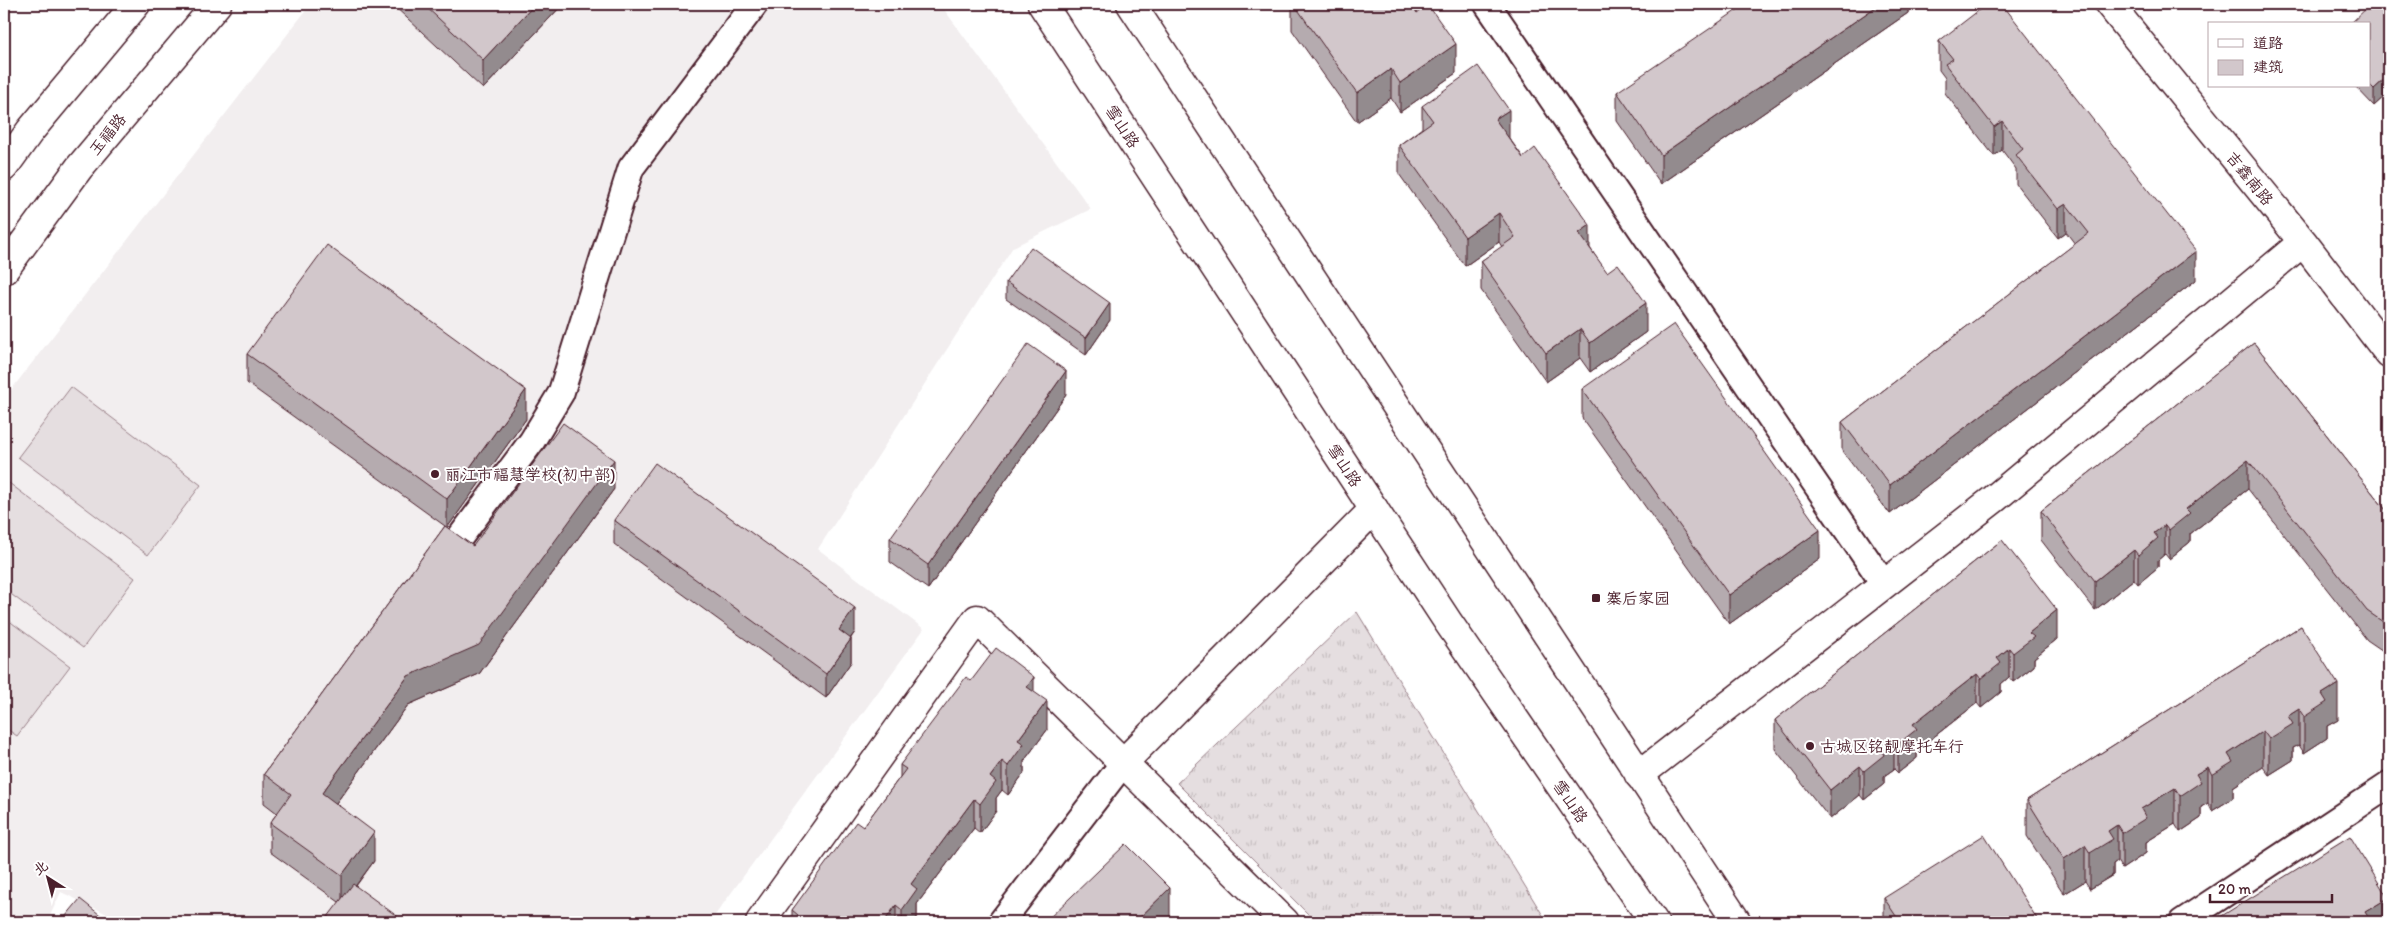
<svg xmlns="http://www.w3.org/2000/svg" width="2393" height="926" font-family="Itim,'LXGW WenKai TC',sans-serif">
<style>
.built{fill:#f2eeef}
.grass{fill:url(#grass-tufts);stroke:#987e86}
.pitch{fill:#e5dee0;stroke:#987e86}
.lines{fill:none;stroke-linecap:round;stroke-linejoin:round}
.service-casing{stroke:#4a1f2b;stroke-width:29}
.minor-casing{stroke:#4a1f2b;stroke-width:31}
.tertiary-casing{stroke:#4a1f2b;stroke-width:31}
.secondary-casing{stroke:#4a1f2b;stroke-width:31}
.service{stroke:#fff;stroke-width:25}
.minor{stroke:#fff;stroke-width:28}
.tertiary{stroke:#fff;stroke-width:28}
.secondary{stroke:#fff;stroke-width:28}
.wall{fill:#b5abaf;stroke:#4a1f2b}
.shaded-wall{fill:#938b8e;stroke:#4a1f2b}
.building{fill:#d2c7cb;stroke:#4a1f2b}
.poi-dot{fill:#4a1f2b;stroke:#fff;stroke-width:2}
.labels{text-anchor:middle;stroke-width:4;stroke-linejoin:round;paint-order:stroke}
.street-label{font-size:16px;fill:#4a1f2b;stroke:#fff}
.poi-label{font-size:16px;fill:#4a1f2b;stroke:#fff;text-anchor:start}
</style>
<defs>
<pattern id="grass-tufts" width="24" height="20" patternUnits="userSpaceOnUse" patternTransform="scale(1.25)"><rect width="24" height="20" fill="#e5dee0"/><path d="M3 7l-1-3M5 7V3M7 7l1-3M15 17l-1-3M17 17v-4M19 17l1-3" fill="none" stroke="#c6bec0"/></pattern>
</defs>
<rect width="100%" height="100%" fill="#fff"/>
<filter id="ink" filterUnits="userSpaceOnUse"><feTurbulence type="fractalNoise" baseFrequency=".02" numOctaves="2"/><feDisplacementMap in="SourceGraphic" scale="10" xChannelSelector="R" yChannelSelector="G"/><feConvolveMatrix kernelMatrix="1 2 1 2 8 2 1 2 1" color-interpolation-filters="sRGB"/></filter>
<g filter="url(#ink)">
<path class="built" d="M 311,4 L 940,4 L 1091,209 L 1013,247 L 818,549 L 924,629 L 710,922 L 124,922 L 61,892 L 47,922 L 4,922 L 4,399 Z"/>
<path class="grass" d="M 1357,612 L 1547,922 L 1316,922 L 1177,783 Z"/>
<path class="pitch" d="M 71,387 L 201,485 L 148,555 L 18,457 Z
M 5,480 L 135,578 L 83,648 L 4,589 L 4,482 Z
M 4,617 L 70,666 L 17,736 L 4,727 Z"/>
<g class="lines">
<defs>
<path id="service" d="M 1487,4 L 1884,584
M 455,544 L 532,441 L 561,393 L 631,168 L 755,4
M 1001,922 L 1124,762
M 2182,922 L 2389,785"/>
<path id="minor" d="M 2109,4 L 2303,242 L 2389,354
M 1124,762 L 1374,509
M 1639,775 L 1994,499 L 2303,242
M 760,922 L 977,619 L 1285,922"/>
<path id="tertiary" d="M 4,167 L 30,131 L 136,4
M 4,270 L 79,168 L 217,4"/>
<path id="secondary" d="M 1042,4 L 1448,622 L 1654,922
M 1131,4 L 1737,922"/>
</defs>
<use href="#service" class="service-casing"/>
<use href="#minor" class="minor-casing"/>
<use href="#tertiary" class="tertiary-casing"/>
<use href="#secondary" class="secondary-casing"/>
<use href="#service" class="service"/>
<use href="#minor" class="minor"/>
<use href="#tertiary" class="tertiary"/>
<use href="#secondary" class="secondary"/>
</g>
<path class="wall" d="M 392,4 L 563,4 L 483,89 Z
M 1292,4 L 1411,4 L 1456,73 L 1400,112 L 1391,98 L 1357,122 L 1292,30 Z
M 1908,4 L 1908,13 L 1661,184 L 1617,121 L 1617,92 Z
M 2266,4 L 2276,4 L 2271,9 Z
M 2389,7 L 2389,92 L 2374,106 L 2355,86 L 2369,86 L 2369,24 Z
M 1939,41 L 2196,280 L 1890,514 L 1842,451 L 1842,422 L 2075,244 L 2066,232 L 2058,238 L 2016,184 L 2016,169 L 2002,150 L 1994,156 L 1945,93 L 1945,78 L 1939,70 Z
M 1422,106 L 1509,138 L 1590,248 L 1646,332 L 1590,372 L 1580,358 L 1546,382 L 1481,290 L 1481,261 L 1502,247 L 1499,242 L 1465,266 L 1399,174 L 1399,145 L 1422,128 Z
M 1006,282 L 1110,320 L 1086,355 L 1006,299 Z
M 2254,343 L 2389,514 L 2389,655 L 2367,640 L 2248,489 L 2190,534 L 2190,542 L 2169,559 L 2165,554 L 2158,560 L 2158,567 L 2138,584 L 2134,579 L 2095,610 L 2041,540 L 2041,511 Z
M 247,354 L 526,419 L 447,528 L 473,546 L 614,489 L 479,674 L 408,705 L 336,803 L 374,861 L 356,886 L 339,902 L 270,852 L 270,823 L 277,813 L 264,803 L 264,774 L 445,526 L 247,383 Z
M 1582,389 L 1820,559 L 1729,624 L 1582,418 Z
M 1066,395 L 928,589 L 890,562 L 890,538 Z
M 614,520 L 855,632 L 851,638 L 851,662 L 826,698 L 614,544 Z
M 2002,540 L 2057,639 L 2034,658 L 2034,666 L 2013,682 L 2009,677 L 2001,684 L 2001,692 L 1981,708 L 1977,703 L 1917,750 L 1917,758 L 1898,773 L 1894,769 L 1884,776 L 1884,784 L 1864,800 L 1860,795 L 1830,819 L 1775,749 L 1775,720 Z
M 2301,626 L 2338,720 L 2327,726 L 2327,738 L 2304,753 L 2299,745 L 2293,748 L 2293,760 L 2269,775 L 2263,767 L 2233,787 L 2233,798 L 2212,811 L 2208,803 L 2201,807 L 2201,818 L 2180,832 L 2175,824 L 2146,842 L 2146,853 L 2122,869 L 2117,861 L 2113,864 L 2113,875 L 2090,889 L 2085,881 L 2064,894 L 2027,836 L 2027,800 Z
M 971,681 L 1034,692 L 1047,730 L 1024,761 L 1024,773 L 1008,795 L 1002,790 L 996,798 L 996,811 L 980,833 L 974,828 L 917,904 L 917,918 L 914,922 L 792,922 L 792,910 L 863,827 L 900,777 L 900,765 Z
M 1884,898 L 2039,922 L 1884,922 Z"/>
<path class="shaded-wall" d="M 535,4 L 563,4 L 483,89 L 483,60 Z
M 1880,4 L 1908,4 L 1908,13 L 1661,184 L 1661,155 Z
M 2271,4 L 2276,4 L 2271,9 Z
M 1456,44 L 1456,73 L 1400,112 L 1400,83 Z
M 1391,69 L 1391,98 L 1357,122 L 1357,93 Z
M 2389,75 L 2389,92 L 2374,106 L 2374,89 Z
M 1509,110 L 1509,139 L 1495,119 Z
M 2002,121 L 2002,150 L 1994,156 L 1994,127 Z
M 2066,204 L 2066,232 L 2058,238 L 2058,209 Z
M 1499,213 L 1499,242 L 1465,266 L 1465,237 Z
M 1590,225 L 1590,254 L 1579,233 Z
M 2196,251 L 2196,280 L 1890,514 L 1890,485 Z
M 1110,303 L 1110,320 L 1086,355 L 1086,338 Z
M 1646,303 L 1646,332 L 1590,372 L 1590,343 Z
M 1580,329 L 1580,358 L 1546,382 L 1546,353 Z
M 1066,371 L 1066,395 L 928,589 L 928,565 Z
M 526,390 L 526,419 L 447,528 L 447,499 Z
M 614,460 L 614,489 L 479,674 L 408,705 L 322,822 L 322,793 L 408,676 Z
M 2248,460 L 2248,489 L 2190,534 L 2190,542 L 2169,559 L 2169,530 L 2186,509 Z
M 2165,525 L 2165,554 L 2158,560 L 2158,567 L 2138,584 L 2138,555 L 2154,533 Z
M 1820,530 L 1820,559 L 1729,624 L 1729,595 Z
M 2134,550 L 2134,579 L 2095,610 L 2095,581 Z
M 855,608 L 855,632 L 839,653 L 839,630 Z
M 2057,610 L 2057,639 L 2034,658 L 2034,666 L 2013,682 L 2013,653 L 2029,633 Z
M 851,639 L 851,662 L 826,698 L 826,674 Z
M 2009,648 L 2009,677 L 2001,684 L 2001,692 L 1981,708 L 1981,679 L 1997,658 Z
M 1977,674 L 1977,703 L 1917,750 L 1917,758 L 1898,773 L 1898,744 L 1913,724 Z
M 1034,677 L 1034,705 L 1027,687 Z
M 2338,684 L 2338,720 L 2327,726 L 2327,738 L 2304,753 L 2304,717 L 2322,694 Z
M 1047,701 L 1047,730 L 1024,761 L 1024,773 L 1008,795 L 1008,766 L 1018,740 Z
M 2299,709 L 2299,745 L 2293,748 L 2293,760 L 2269,775 L 2269,739 L 2288,716 Z
M 2263,731 L 2263,767 L 2233,787 L 2233,798 L 2212,811 L 2212,775 L 2228,754 Z
M 1894,740 L 1894,769 L 1884,776 L 1884,784 L 1864,800 L 1864,771 L 1881,750 Z
M 1002,761 L 1002,790 L 996,798 L 996,811 L 980,833 L 980,804 L 990,777 Z
M 1860,766 L 1860,795 L 1830,819 L 1830,790 Z
M 2208,767 L 2208,803 L 2201,807 L 2201,818 L 2180,832 L 2180,796 L 2196,774 Z
M 2175,788 L 2175,824 L 2146,842 L 2146,853 L 2122,869 L 2122,833 L 2141,809 Z
M 974,799 L 974,828 L 917,904 L 917,918 L 914,922 L 902,922 L 902,910 L 911,884 Z
M 2117,825 L 2117,861 L 2113,864 L 2113,875 L 2090,889 L 2090,853 L 2108,831 Z
M 374,832 L 374,861 L 342,904 L 342,875 Z
M 2085,845 L 2085,881 L 2064,894 L 2064,859 Z
M 1170,888 L 1170,917 L 1165,922 L 1135,922 Z
M 2388,898 L 2388,921 L 2386,922 L 2365,922 L 2365,912 Z
M 896,905 L 896,922 L 883,922 Z"/>
<path class="building" d="M 423,4 L 535,4 L 483,60 Z
M 1294,4 L 1411,4 L 1417,13 L 1428,5 L 1456,44 L 1400,83 L 1391,69 L 1357,93 Z
M 1746,4 L 1880,4 L 1661,155 L 1617,92 Z
M 1987,4 L 2002,4 L 2196,251 L 1890,485 L 1842,422 L 2089,233 L 2066,204 L 2058,209 L 2016,155 L 2023,149 L 2002,121 L 1994,127 L 1945,64 L 1953,59 L 1939,41 Z
M 2371,4 L 2386,4 L 2389,7 L 2389,75 L 2374,89 L 2369,84 L 2369,24 L 2350,24 Z
M 1478,66 L 1509,110 L 1495,119 L 1523,158 L 1535,148 L 1590,225 L 1579,233 L 1607,272 L 1618,264 L 1646,303 L 1590,343 L 1580,329 L 1546,353 L 1481,261 L 1515,237 L 1499,213 L 1465,237 L 1399,145 L 1433,121 L 1422,106 Z
M 327,245 L 526,390 L 447,499 L 247,354 Z
M 1031,247 L 1110,303 L 1086,338 L 1006,282 Z
M 1674,324 L 1820,530 L 1729,595 L 1582,389 Z
M 2254,343 L 2389,514 L 2389,626 L 2367,611 L 2248,460 L 2186,509 L 2190,513 L 2169,530 L 2165,525 L 2154,533 L 2158,538 L 2138,555 L 2134,550 L 2095,581 L 2041,511 Z
M 1028,344 L 1066,371 L 928,565 L 890,538 Z
M 563,423 L 614,460 L 479,645 L 408,676 L 322,793 L 374,832 L 342,875 L 270,823 L 291,794 L 264,774 L 445,526 L 473,546 Z
M 655,463 L 855,608 L 839,630 L 851,639 L 826,674 L 614,520 Z
M 2002,540 L 2057,610 L 2029,633 L 2034,637 L 2013,653 L 2009,648 L 1997,658 L 2001,663 L 1981,679 L 1977,674 L 1913,724 L 1917,729 L 1898,744 L 1894,740 L 1881,750 L 1884,755 L 1864,771 L 1860,766 L 1830,790 L 1775,720 Z
M 2301,626 L 2338,684 L 2322,694 L 2327,702 L 2304,717 L 2299,709 L 2288,716 L 2293,724 L 2269,739 L 2263,731 L 2228,754 L 2233,762 L 2212,775 L 2208,767 L 2196,774 L 2201,782 L 2180,796 L 2175,788 L 2141,809 L 2146,818 L 2122,833 L 2117,825 L 2108,831 L 2113,839 L 2090,853 L 2085,845 L 2064,859 L 2027,800 Z
M 996,648 L 1034,677 L 1027,687 L 1047,701 L 1018,740 L 1024,744 L 1008,766 L 1002,761 L 990,777 L 996,782 L 980,804 L 974,799 L 911,884 L 917,889 L 902,910 L 896,905 L 884,922 L 793,922 L 798,915 L 792,910 L 856,822 L 863,827 L 906,769 L 900,765 L 966,677 L 971,681 Z
M 1984,835 L 2039,922 L 1900,922 L 1884,898 Z
M 2350,836 L 2388,898 L 2365,912 L 2370,920 L 2366,922 L 2212,922 Z
M 1126,844 L 1170,888 L 1135,922 L 1045,922 Z
M 353,884 L 405,922 L 324,922 Z
M 80,899 L 109,922 L 61,922 Z"/>
</g>
<g class="poi-dot">
<circle cx="435" cy="474" r="5"/>
<rect x="1591" y="593" width="10" height="10" rx="2.5"/>
<circle cx="1810" cy="746" r="5"/>
</g>
<g class="labels">
<g class="street-label">
<text transform="translate(1123 126) rotate(57)" y="6">雪山路</text>
<text transform="translate(107 134) rotate(-51)" y="6">玉福路</text>
<text transform="translate(2250 178) rotate(51)" y="6">吉鑫南路</text>
<text transform="translate(1345 465) rotate(57)" y="6">雪山路</text>
<text transform="translate(1571 801) rotate(56)" y="6">雪山路</text>
</g>
<g class="poi-label">
<text x="445" y="480">丽江市福慧学校(初中部)</text>
<text x="1606" y="604">寨后家园</text>
<text x="1820" y="752">古城区铭靓摩托车行</text>
</g>
</g>
<rect width="2393" height="926" fill="none" stroke="#fff" stroke-width="20"/>
<rect x="10" y="10" width="2373" height="906" fill="none" stroke="#4a1f2b" stroke-width="2" filter="url(#ink)"/>
<rect x="2208" y="22" width="162" height="65" fill="#ffffff" stroke="#b7a5aa"/>
<rect x="2218" y="39" width="25" height="8" fill="#ffffff" stroke="#b7a5aa"/>
<text x="2253" y="48" font-size="15" fill="#4a1f2b">道路</text>
<rect x="2218" y="60" width="25" height="15" fill="#d2c7cb" stroke="#b7a5aa"/>
<text x="2253" y="72" font-size="15" fill="#4a1f2b">建筑</text>
<g transform="translate(48 878) rotate(324)" stroke="#ffffff" stroke-width="4" paint-order="stroke">
<path d="M0-4L9 19L0 12L-9 19Z" fill="#4a1f2b"/>
<text y="-8" font-size="14" font-weight="bold" text-anchor="middle" fill="#4a1f2b">北</text>
</g>
<path d="M2210 894v8h122v-8" fill="none" stroke="#4a1f2b" stroke-width="2.5"/>
<text x="2218" y="894" font-size="15" fill="#4a1f2b" stroke="#ffffff" stroke-width="4" paint-order="stroke">20 m</text>
</svg>
